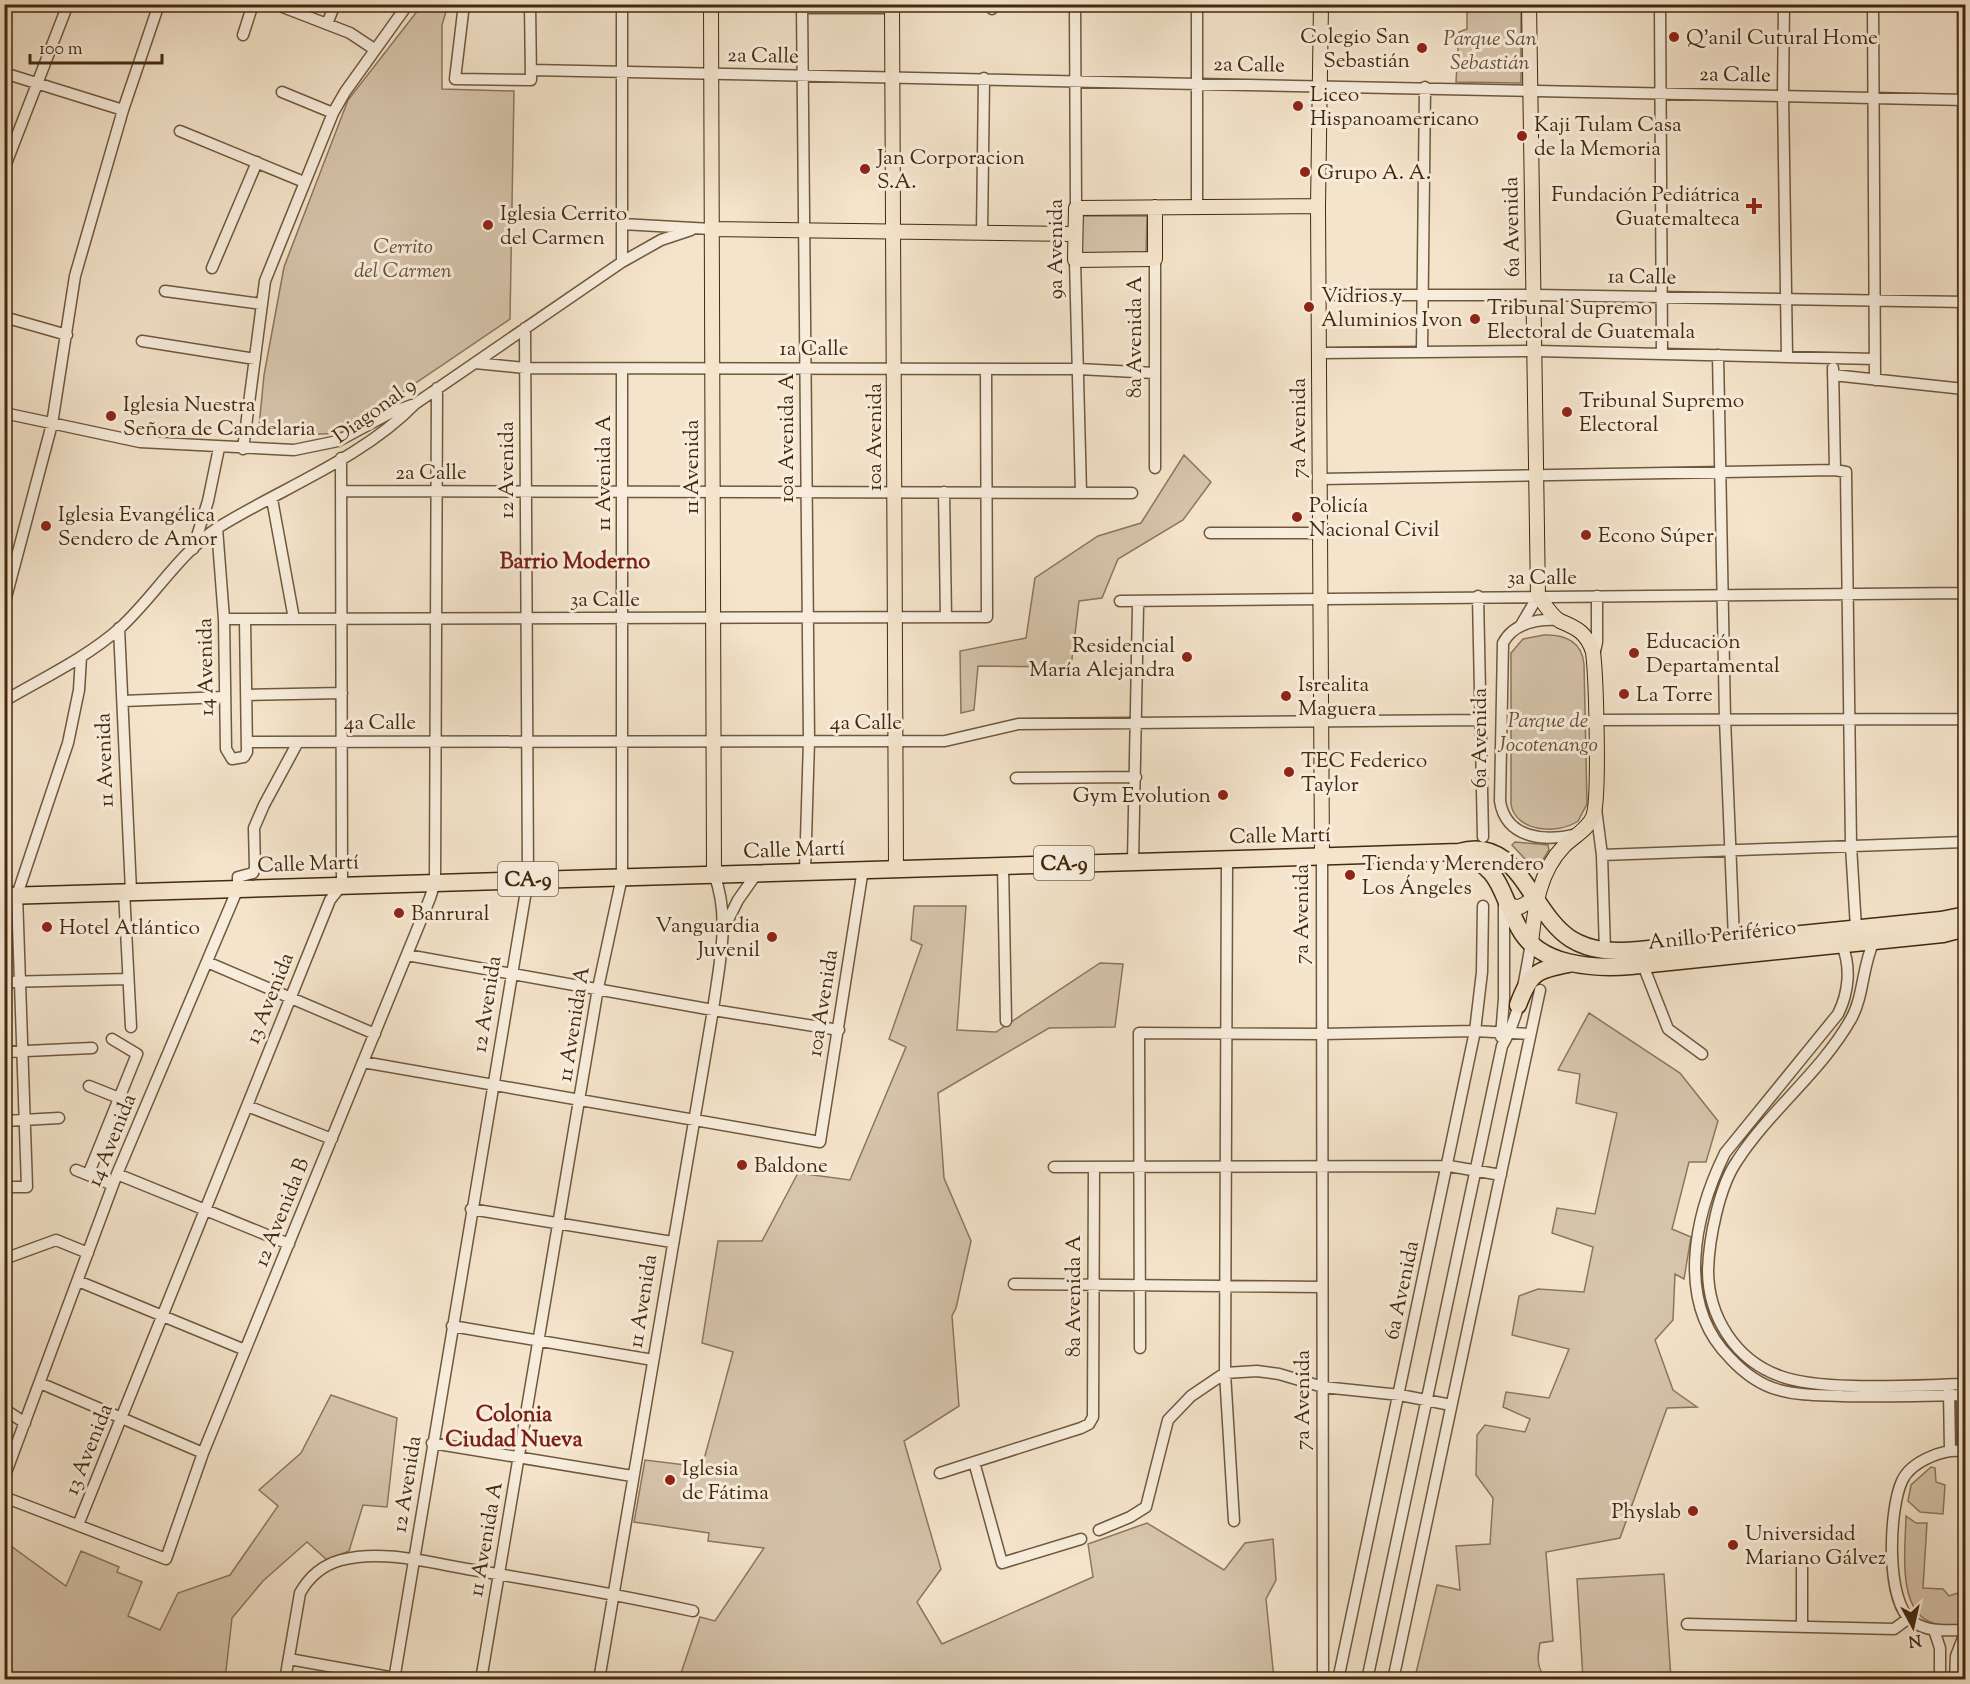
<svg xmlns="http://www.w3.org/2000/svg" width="1970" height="1684" font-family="'Sorts Mill Goudy',serif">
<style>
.green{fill:#d6c4ab;stroke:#8d765c;stroke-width:1.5}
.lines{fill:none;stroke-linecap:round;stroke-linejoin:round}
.minor-casing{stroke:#70583c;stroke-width:13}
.major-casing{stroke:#44290d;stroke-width:16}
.highway-casing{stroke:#44290d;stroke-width:19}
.minor{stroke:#f8eddd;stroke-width:10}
.major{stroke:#f4e4cb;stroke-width:14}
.highway{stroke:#f4e4cb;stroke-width:16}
.poi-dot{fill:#8f2418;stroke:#f8eddd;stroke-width:2}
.labels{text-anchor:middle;stroke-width:6;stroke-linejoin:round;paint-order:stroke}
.shield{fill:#f8eddd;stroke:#7a644b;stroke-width:1.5}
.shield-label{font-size:20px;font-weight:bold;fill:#44290d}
.poi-label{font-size:21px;fill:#44290d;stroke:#f8eddd;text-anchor:start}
.park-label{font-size:21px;font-style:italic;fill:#685034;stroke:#f8eddd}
.street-label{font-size:21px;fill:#44290d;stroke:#f8eddd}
.neighbourhood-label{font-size:22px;font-weight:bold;fill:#7a1f14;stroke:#f8eddd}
</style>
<rect width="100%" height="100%" fill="#f4e4cb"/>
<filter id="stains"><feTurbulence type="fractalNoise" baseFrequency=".00333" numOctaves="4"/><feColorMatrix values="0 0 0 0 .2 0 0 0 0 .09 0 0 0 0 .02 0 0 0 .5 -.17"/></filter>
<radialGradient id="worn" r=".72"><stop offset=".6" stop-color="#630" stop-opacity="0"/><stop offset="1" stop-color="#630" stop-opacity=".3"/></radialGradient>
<path class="green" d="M 422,5 L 448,5 L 442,25 L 442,89 L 514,91 L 510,319 L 342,433 L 258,437 L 264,375 L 284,267 L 348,100 Z
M 1467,5 L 1521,5 L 1521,83 L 1456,82 L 1459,32 L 1467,29 Z
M 1082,216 L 1147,216 L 1146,255 L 1082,254 Z
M 1184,455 L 1211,482 L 1183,520 L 1118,559 L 1102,598 L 1079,601 L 1071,667 L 978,666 L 974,710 L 961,713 L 960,651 L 1026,638 L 1035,578 L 1098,536 L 1141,523 Z
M 1544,635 C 1565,634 1582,642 1584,664 L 1587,804 L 1578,821 C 1558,835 1515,832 1511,804 L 1511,653 L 1523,639 Z
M 1515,842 L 1548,845 L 1549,850 L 1536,871 L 1512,845 Z
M 914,906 L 966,906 L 957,1030 L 996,1032 L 1100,963 L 1123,964 L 1115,1027 L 1049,1028 L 938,1093 L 944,1178 L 971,1241 L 956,1308 L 952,1316 L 959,1406 L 904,1441 L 941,1569 L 917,1602 L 942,1644 L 1093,1577 L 1088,1544 L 1147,1523 L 1224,1570 L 1245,1543 L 1273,1539 L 1276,1580 L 1266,1599 L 1274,1679 L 679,1679 L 700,1617 L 715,1621 L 764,1548 L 708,1541 L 709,1533 L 634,1522 L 645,1460 L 702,1467 L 733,1352 L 702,1343 L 718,1241 L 762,1241 L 798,1173 L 850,1180 L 906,1047 L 889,1039 L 922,945 L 911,940 Z
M 1589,1013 L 1680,1073 L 1718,1121 L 1706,1162 L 1689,1162 L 1672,1229 L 1691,1237 L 1684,1279 L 1675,1274 L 1673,1320 L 1655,1340 L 1673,1390 L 1697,1407 L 1667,1408 L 1620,1538 L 1546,1552 L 1553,1641 L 1540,1643 C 1537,1658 1537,1668 1546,1679 L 1437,1679 L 1436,1676 L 1416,1673 L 1437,1585 L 1460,1590 L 1456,1546 L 1490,1544 L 1493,1498 L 1476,1475 L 1477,1435 L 1485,1425 L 1525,1432 L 1530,1419 L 1503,1407 L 1506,1392 L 1549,1398 L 1569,1349 L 1512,1335 L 1519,1296 L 1538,1289 L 1584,1292 L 1593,1247 L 1552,1233 L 1557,1208 L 1595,1214 L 1617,1113 L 1576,1103 L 1580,1074 L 1558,1070 Z
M 331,1395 L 397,1418 L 387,1507 L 363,1505 L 349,1551 L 327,1560 L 307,1542 L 263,1581 L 232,1618 L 225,1679 L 11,1679 L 7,1611 L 5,1610 L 4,1541 L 66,1586 L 81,1551 L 119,1567 L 117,1572 L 142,1582 L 128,1616 L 160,1630 L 178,1593 L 230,1575 L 278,1506 L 259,1490 L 301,1453 Z
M 1931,1467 L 1935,1468 L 1936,1482 L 1945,1485 L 1943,1514 L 1920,1512 L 1908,1501 L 1911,1485 Z
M 1906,1516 L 1916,1523 L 1927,1523 L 1923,1588 L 1943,1589 L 1949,1596 L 1961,1592 L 1962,1582 L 1965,1582 L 1965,1623 C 1893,1640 1905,1560 1906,1516 Z
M 1664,1574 L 1671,1679 L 1583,1679 L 1577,1579 Z"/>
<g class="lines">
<defs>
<path id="minor" d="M 275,4 L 350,33 L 374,49
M 464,4 L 455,79 L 531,80 L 530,4
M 622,4 L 622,262
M 802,4 L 809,741 L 805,871
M 992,4 L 992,9
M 1075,4 L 1076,208
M 1197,4 L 1197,207
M 1660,4 L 1662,354
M 1784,4 L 1783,95 L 1787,357
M 1873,4 L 1875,380
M 1963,4 L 1964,915
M 802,8 L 892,8
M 327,24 L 335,4
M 243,35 L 253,4
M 531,70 L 1966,100
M 4,73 L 123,110
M 282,92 L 333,113
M 180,131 L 304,182
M 4,169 L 68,4
M 622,224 L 711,229
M 982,233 L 984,78
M 1075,260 L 1081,493
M 212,268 L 257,162
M 165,291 L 262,304
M 1318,295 L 1534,295 L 1966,302
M 4,317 L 67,335
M 142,341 L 255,359
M 1422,350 L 1425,87
M 1319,353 L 1536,351 L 1875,359
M 1718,355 L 1725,719 L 1734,939
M 475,363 L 525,368 L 1079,369 L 1154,373
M 1833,368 L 1835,470
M 1833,375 L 1964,389
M 4,413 L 140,442 L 294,450 L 338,441 L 390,413 L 412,405
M 243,449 L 265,281 L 333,113 L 345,92 L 408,4
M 1155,468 L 1155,259
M 1320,479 L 1835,470 L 1846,472 L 1851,846 L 1856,928
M 342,491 L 1132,493
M 944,492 L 946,617
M 272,499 L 294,619
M 217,528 L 224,619 L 226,749 L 232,759 L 244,757 L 247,752 L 245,619
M 1210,533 L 1320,533
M 193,549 L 208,501 L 219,448
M 1478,596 L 1483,837
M 1120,601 L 1964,593
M 4,605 L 52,424 L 75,276 L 123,110 L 159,4
M 224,619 L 987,617 L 986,369
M 1559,620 C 1538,619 1514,622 1503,643 L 1500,801 C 1506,839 1545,842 1577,834
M 1521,625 L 1538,596
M 119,628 L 131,891
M 1594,656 L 1597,642 L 1597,596
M 247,695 L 342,693
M 4,701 C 43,678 86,658 120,628 C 154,597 180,552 219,527 C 284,487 361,459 415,404 L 622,262 L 661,240 L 691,230
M 123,701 L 224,697
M 1594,720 L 1964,719
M 248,742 L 945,741 L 1018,724 L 1481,720
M 1016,778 L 1136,777
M 1596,809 L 1602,855 L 1605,951
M 1602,855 L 1964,842
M 1322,856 L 1323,1680
M 1227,859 L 1225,1373 L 1234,1521
M 1133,861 L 1138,606 L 1141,601
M 1003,865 L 1006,1021
M 124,891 L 131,1027
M 724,928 L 738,900 L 757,873
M 1874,941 C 1862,966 1864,996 1851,1019 C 1821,1072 1770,1110 1737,1161 C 1719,1187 1709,1239 1708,1270 C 1708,1316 1735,1360 1780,1376 C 1823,1392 1917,1385 1966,1384
M 1842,945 C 1851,967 1849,992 1838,1014 L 1725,1153 C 1694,1216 1675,1303 1730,1358 C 1743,1372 1760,1385 1779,1390 C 1800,1396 1821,1395 1842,1396 C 1883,1397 1924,1396 1966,1395
M 407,955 L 713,1010 L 839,1030
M 207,962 L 375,1034
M 1643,965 L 1668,1029 L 1702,1054
M 4,982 L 128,979
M 1501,1037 L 1504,998 L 1504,903
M 4,1052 L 92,1048
M 363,1062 L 820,1142 L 863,869
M 89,1086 L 119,1098
M 247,1106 L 332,1139
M 4,1121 L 59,1118
M 1054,1167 L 1449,1166 L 1501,1175
M 76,1170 L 113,1185
M 117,1174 L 289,1244
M 88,1175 L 137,1054 L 112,1039
M 4,1187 L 27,1187 L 17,895 L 68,743 L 79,690 L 81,657
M 471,1209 L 672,1242
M 4,1259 L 56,1240 L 88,1253
M 78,1281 L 245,1350
M 1014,1284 L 1322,1287
M 452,1326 L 653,1360
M 1140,1348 L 1139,1033 L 1322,1034 L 1475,1031 L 1530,1034
M 40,1383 L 203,1453
M 1962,1389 L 1963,1451
M 1949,1390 L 1950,1451
M 4,1409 L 25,1423
M 432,1443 L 632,1476
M 1966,1452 C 1946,1447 1911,1461 1902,1481 C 1889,1509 1885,1601 1912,1621 C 1928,1633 1947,1630 1966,1630
M 974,1462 L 1002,1563 L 1081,1539
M 940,1473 L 1081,1428 L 1089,1424 L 1093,1417 L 1094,1167
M 4,1478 L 117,1174 L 238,888 L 238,877 L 253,873 L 255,868 L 254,828 L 264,805 L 298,742
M 4,1497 L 166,1559 L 203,1453 L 430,898 L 435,882 L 437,388
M 78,1525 L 330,900 L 342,885 L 341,458
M 1099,1530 L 1130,1517 L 1146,1507 L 1168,1420 L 1191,1396 L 1225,1373 L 1257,1371 L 1279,1374 L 1323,1387 L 1400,1395 L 1451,1405
M 1687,1624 L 1894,1629 L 1909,1618
M 1802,1627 L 1802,1560
M 1934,1630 L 1940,1648 L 1940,1680
M 289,1659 L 406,1680
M 285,1680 L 300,1593 C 309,1577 323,1565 341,1560 C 383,1549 431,1563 473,1570 C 546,1582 620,1595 693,1611
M 394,1680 L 528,879 L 525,328
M 481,1680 L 598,988 L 622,877 L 622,369
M 599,1680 L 713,1010 C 719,964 731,919 714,874
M 1338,1680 L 1475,1031 L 1482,972 L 1483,906
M 1367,1680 L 1502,1046 C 1520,1015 1525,978 1531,943
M 1393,1680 L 1540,990
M 1955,1680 L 1956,1656 L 1966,1630"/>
<path id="major" d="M 711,4 L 714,874
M 892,4 L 896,868
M 1321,4 L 1318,206 L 1322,856
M 1529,4 L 1538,596 C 1544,603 1552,617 1560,621 C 1577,628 1587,633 1593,652 C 1596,676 1600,800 1593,817 C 1588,829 1573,837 1564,846 C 1538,873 1535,908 1531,943
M 1155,207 L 1155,259 L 1075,260 L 1076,208 L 1318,206
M 711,229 L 1075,234
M 1509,906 L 1520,907 L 1535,898"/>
<path id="highway" d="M 1459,852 C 1504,870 1498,890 1519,928 C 1539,966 1594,969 1631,966 L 1943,934 L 1966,928
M 4,896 L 1335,856 L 1459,852 C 1519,834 1530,913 1571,939 C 1592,952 1616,952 1639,950 L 1941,920 L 1966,915
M 1518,1005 C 1530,973 1536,970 1569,964"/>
</defs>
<use href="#minor" class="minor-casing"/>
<use href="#major" class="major-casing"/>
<use href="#highway" class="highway-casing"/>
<use href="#minor" class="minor"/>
<use href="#major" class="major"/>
<use href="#highway" class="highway"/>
</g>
<g class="poi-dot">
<circle cx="1674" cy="37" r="6"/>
<circle cx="1422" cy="48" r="6"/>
<circle cx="1298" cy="106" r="6"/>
<circle cx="1522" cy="136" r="6"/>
<circle cx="865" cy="169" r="6"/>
<circle cx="1305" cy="172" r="6"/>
<path d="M1751 197h6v6h6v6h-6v6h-6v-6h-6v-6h6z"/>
<circle cx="488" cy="225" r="6"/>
<circle cx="1309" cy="307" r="6"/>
<circle cx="1475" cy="319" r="6"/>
<circle cx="1567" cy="412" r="6"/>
<circle cx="111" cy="416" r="6"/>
<circle cx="1297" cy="517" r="6"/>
<circle cx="46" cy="526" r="6"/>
<circle cx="1586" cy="535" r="6"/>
<circle cx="1634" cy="653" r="6"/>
<circle cx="1187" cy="657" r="6"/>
<circle cx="1624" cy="694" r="6"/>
<circle cx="1286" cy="696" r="6"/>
<circle cx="1289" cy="772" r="6"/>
<circle cx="1223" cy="795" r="6"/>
<circle cx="1350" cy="875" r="6"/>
<circle cx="399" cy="913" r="6"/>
<circle cx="47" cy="927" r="6"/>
<circle cx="772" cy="937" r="6"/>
<circle cx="742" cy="1165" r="6"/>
<circle cx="670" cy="1480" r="6"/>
<circle cx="1693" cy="1511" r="6"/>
<circle cx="1733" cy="1545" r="6"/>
</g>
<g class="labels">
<g class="shield">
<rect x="1034" y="846" width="60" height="34" rx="4.5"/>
<rect x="498" y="862" width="60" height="34" rx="4.5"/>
</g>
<g class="shield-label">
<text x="1064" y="870">CA-9</text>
<text x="528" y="886">CA-9</text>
</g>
<g class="poi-label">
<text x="1410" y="43" text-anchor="end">Colegio San<tspan x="1410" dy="24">Sebastián</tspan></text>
<text x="1686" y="44">Q'anil Cutural Home</text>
<text x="1310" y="101">Liceo<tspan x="1310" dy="24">Hispanoamericano</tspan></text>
<text x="1534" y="131">Kaji Tulam Casa<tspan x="1534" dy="24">de la Memoria</tspan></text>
<text x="877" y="164">Jan Corporacion<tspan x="877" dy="24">S.A.</tspan></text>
<text x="1317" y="179">Grupo A. A.</text>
<text x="1740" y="201" text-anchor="end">Fundación Pediátrica<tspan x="1740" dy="24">Guatemalteca</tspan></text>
<text x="500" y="220">Iglesia Cerrito<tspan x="500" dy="24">del Carmen</tspan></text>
<text x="1321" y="302">Vidrios y<tspan x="1321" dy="24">Aluminios Ivon</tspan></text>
<text x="1487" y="314">Tribunal Supremo<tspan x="1487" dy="24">Electoral de Guatemala</tspan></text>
<text x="1579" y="407">Tribunal Supremo<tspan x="1579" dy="24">Electoral</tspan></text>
<text x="123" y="411">Iglesia Nuestra<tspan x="123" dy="24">Señora de Candelaria</tspan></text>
<text x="1309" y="512">Policía<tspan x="1309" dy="24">Nacional Civil</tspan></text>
<text x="58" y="521">Iglesia Evangélica<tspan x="58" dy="24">Sendero de Amor</tspan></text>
<text x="1598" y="542">Econo Súper</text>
<text x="1646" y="648">Educación<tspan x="1646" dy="24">Departamental</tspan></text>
<text x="1175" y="652" text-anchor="end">Residencial<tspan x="1175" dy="24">María Alejandra</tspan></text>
<text x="1298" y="691">Isrealita<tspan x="1298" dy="24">Maguera</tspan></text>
<text x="1636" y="701">La Torre</text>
<text x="1301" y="767">TEC Federico<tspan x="1301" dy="24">Taylor</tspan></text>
<text x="1211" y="802" text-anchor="end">Gym Evolution</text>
<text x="1362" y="870">Tienda y Merendero<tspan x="1362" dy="24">Los Ángeles</tspan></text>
<text x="411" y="920">Banrural</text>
<text x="760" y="932" text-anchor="end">Vanguardia<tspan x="760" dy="24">Juvenil</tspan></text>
<text x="59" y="934">Hotel Atlántico</text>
<text x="754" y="1172">Baldone</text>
<text x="682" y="1475">Iglesia<tspan x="682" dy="24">de Fátima</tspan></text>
<text x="1681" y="1518" text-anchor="end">Physlab</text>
<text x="1745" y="1540">Universidad<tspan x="1745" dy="24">Mariano Gálvez</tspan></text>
</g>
<g class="park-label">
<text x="1490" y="45">Parque San<tspan x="1490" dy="24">Sebastián</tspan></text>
<text x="403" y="253">Cerrito<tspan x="403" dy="24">del Carmen</tspan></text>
<text x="1548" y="727">Parque de<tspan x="1548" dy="24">Jocotenango</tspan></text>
</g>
<g class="street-label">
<text transform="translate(763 55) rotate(1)" y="7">2a Calle</text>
<text transform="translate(1249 64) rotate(1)" y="7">2a Calle</text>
<text transform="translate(1735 74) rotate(1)" y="7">2a Calle</text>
<text transform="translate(1511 227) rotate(-91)" y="7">6a Avenida</text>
<text transform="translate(1055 249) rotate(-90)" y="7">9a Avenida</text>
<text transform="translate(1642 276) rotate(1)" y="7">1a Calle</text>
<text transform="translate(1134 337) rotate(-90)" y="7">8a Avenida A</text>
<text x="814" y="355">1a Calle</text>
<text transform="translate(374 410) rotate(-36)" y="7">Diagonal 9</text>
<text transform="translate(1298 428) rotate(-90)" y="7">7a Avenida</text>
<text transform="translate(874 437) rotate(-90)" y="7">10a Avenida</text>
<text transform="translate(786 438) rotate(-90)" y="7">10a Avenida A</text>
<text transform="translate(691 467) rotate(-90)" y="7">11 Avenida</text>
<text transform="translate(506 470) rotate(-90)" y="7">12 Avenida</text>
<text x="431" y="479">2a Calle</text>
<text transform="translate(603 473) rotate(-90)" y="7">11 Avenida A</text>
<text x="1542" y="584">3a Calle</text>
<text x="605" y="606">3a Calle</text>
<text transform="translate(205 667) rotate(-91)" y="7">14 Avenida</text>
<text x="380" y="729">4a Calle</text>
<text x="866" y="729">4a Calle</text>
<text transform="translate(1479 738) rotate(-90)" y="7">6a Avenida</text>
<text transform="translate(104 760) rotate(-92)" y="7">11 Avenida</text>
<text transform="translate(1280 835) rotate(-1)" y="7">Calle Martí</text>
<text transform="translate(794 849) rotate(-2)" y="7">Calle Martí</text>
<text transform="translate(308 863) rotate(-2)" y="7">Calle Martí</text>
<text transform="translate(1301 914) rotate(-90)" y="7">7a Avenida</text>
<text transform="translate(1722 934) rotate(-6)" y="7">Anillo Periférico</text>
<text transform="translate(269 998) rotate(-68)" y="7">13 Avenida</text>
<text transform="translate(822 1003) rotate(-81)" y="7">10a Avenida</text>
<text transform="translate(486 1004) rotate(-81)" y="7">12 Avenida</text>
<text transform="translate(573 1024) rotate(-81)" y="7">11 Avenida A</text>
<text transform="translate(111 1140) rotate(-68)" y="7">14 Avenida</text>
<text transform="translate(281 1212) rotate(-68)" y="7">12 Avenida B</text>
<text transform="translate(1401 1290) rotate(-78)" y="7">6a Avenida</text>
<text transform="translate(1073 1296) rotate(-90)" y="7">8a Avenida A</text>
<text transform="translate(642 1301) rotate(-81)" y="7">11 Avenida</text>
<text transform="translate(1302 1400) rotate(-90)" y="7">7a Avenida</text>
<text transform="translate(88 1449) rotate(-68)" y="7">13 Avenida</text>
<text transform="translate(406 1484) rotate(-81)" y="7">12 Avenida</text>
<text transform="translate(485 1539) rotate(-80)" y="7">11 Avenida A</text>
</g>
<g class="neighbourhood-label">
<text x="575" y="568">Barrio Moderno</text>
<text x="514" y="1421">Colonia<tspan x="514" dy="25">Ciudad Nueva</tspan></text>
</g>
</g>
<rect width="1970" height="1684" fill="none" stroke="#f4e4cb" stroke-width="24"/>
<rect x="6" y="6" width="1958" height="1672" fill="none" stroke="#44290d" stroke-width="3"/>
<rect x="12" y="12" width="1946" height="1660" fill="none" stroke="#44290d" stroke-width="1.5"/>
<g transform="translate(1913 1627) rotate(172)" stroke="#f8eddd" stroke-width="4.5" paint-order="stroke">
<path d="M0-4.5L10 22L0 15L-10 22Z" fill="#44290d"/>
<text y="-9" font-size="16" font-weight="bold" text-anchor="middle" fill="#44290d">N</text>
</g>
<path d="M30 54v9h132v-9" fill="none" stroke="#44290d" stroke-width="3"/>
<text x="39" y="54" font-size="18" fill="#44290d" stroke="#f8eddd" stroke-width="4.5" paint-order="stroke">100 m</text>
<rect width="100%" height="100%" filter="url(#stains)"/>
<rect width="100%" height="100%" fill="url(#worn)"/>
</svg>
